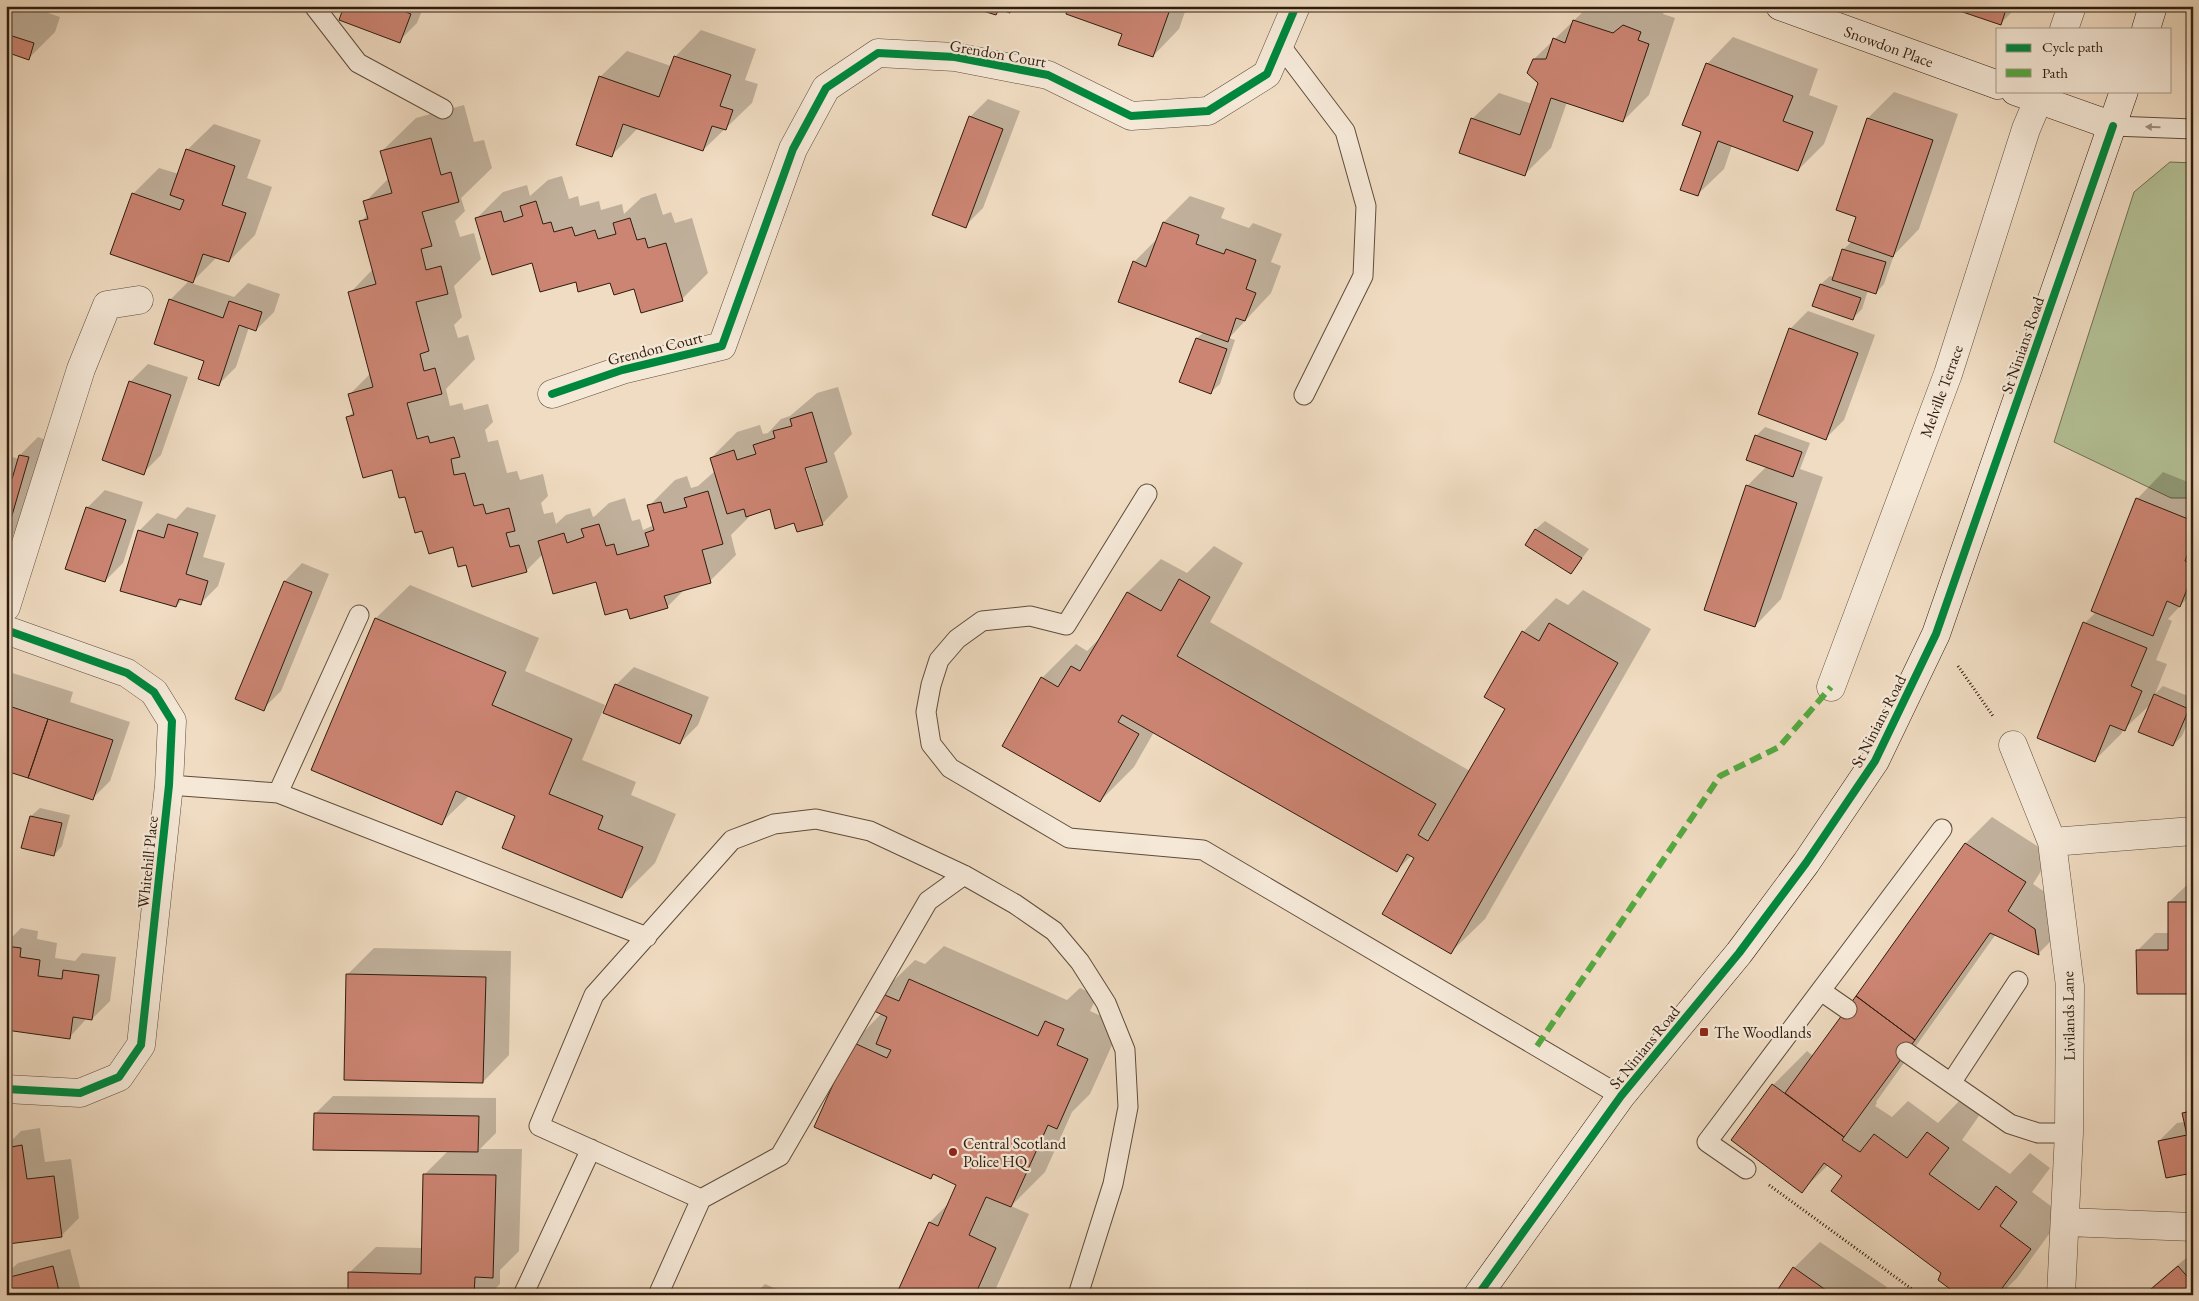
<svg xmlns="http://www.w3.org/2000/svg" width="2199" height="1301" font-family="'EB Garamond',serif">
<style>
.green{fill:#b4c297;stroke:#726f52}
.shadow{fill:#0003;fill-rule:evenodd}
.building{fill:#cc8573;stroke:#2f1c0e}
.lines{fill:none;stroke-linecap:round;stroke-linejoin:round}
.lane-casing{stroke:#5f4c3b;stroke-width:21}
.street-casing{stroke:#5f4c3b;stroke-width:29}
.secondary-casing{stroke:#2f1c0e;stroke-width:29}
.path{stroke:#2f1c0e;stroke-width:3;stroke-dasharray:1 2.5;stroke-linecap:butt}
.lane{stroke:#f5e8d7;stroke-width:19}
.street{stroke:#f5e8d7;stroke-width:28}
.secondary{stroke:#f5e8d7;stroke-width:28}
.quiet{stroke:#54a941;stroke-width:6;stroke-dasharray:12 6;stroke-linecap:butt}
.cycleway-casing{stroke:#f5e8d7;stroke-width:11}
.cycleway{stroke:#00873e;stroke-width:8}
.oneway{fill:#9c8c7d}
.poi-dot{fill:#8f2418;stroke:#f5e8d7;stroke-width:2}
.labels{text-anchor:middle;stroke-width:4.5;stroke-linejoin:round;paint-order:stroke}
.street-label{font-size:16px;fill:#2f1c0e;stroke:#f5e8d7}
.poi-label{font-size:16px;fill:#2f1c0e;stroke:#f5e8d7;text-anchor:start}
</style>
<rect width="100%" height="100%" fill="#f0dcc2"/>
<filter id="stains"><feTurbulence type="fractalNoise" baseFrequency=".004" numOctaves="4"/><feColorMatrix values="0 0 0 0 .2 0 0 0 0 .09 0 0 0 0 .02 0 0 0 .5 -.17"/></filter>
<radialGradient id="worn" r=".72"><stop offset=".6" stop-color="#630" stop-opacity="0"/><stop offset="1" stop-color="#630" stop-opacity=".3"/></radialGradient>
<path class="green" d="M 2170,162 L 2193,163 L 2193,498 L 2171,498 L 2054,442 L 2134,192 Z"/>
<path class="shadow" d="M 6,6 L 28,6 L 60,17 L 55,32 L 28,59 L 6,51 Z
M 345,6 L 424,6 L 417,23 L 399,41 Z
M 1070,6 L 1187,6 L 1179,29 L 1153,56 L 1124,33 Z
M 1589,6 L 1666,6 L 1663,14 L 1675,18 L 1649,95 L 1623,121 L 1567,102 L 1551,148 L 1525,174 L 1472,119 L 1499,93 L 1532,104 L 1539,83 L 1534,59 Z
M 1949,6 L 2018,6 L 2001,23 Z
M 701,30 L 756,49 L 745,80 L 758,84 L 752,103 L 703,150 L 638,128 L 611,156 L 600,77 L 627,51 L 671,66 L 675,57 Z
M 1733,37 L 1818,69 L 1809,95 L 1838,106 L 1824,144 L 1798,170 L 1732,145 L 1724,169 L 1697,195 L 1707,64 Z
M 1894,92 L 1958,114 L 1919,229 L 1894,255 L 1884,284 L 1876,293 L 1868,290 L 1862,309 L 1853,318 L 1821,284 L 1830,276 L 1834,277 L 1843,250 L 1852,241 L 1858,216 L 1868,118 Z
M 988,99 L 1020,111 L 983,208 L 965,226 L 970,117 Z
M 464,105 L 474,142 L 484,140 L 492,168 L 461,198 L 465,211 L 455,221 L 460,237 L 474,233 L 481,259 L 454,286 L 462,317 L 454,325 L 458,338 L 468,335 L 475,359 L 446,389 L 450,406 L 462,403 L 464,410 L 488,404 L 493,422 L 485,430 L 488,442 L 498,440 L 507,473 L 517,471 L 520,480 L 543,474 L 548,496 L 541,503 L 544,514 L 553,512 L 556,524 L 566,515 L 590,508 L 593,517 L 595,516 L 609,503 L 625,498 L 632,521 L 640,519 L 643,530 L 654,525 L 649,506 L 675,480 L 687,476 L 691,488 L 698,486 L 715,471 L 711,458 L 737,432 L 760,425 L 763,434 L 768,433 L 781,419 L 790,416 L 817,393 L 838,387 L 852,434 L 834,453 L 848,497 L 822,524 L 794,522 L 770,508 L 748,515 L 749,517 L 731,535 L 736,555 L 710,581 L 686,588 L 667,607 L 628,607 L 596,580 L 543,554 L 526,571 L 467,564 L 454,546 L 423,530 L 393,468 L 348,417 L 354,411 L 350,394 L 371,373 L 350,293 L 373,269 L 361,222 L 368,214 L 365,202 L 389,178 L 382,151 L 416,118 ZM 804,462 L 816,499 L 813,499 L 802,463 Z
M 214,124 L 261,140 L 247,178 L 272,187 L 255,235 L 229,261 L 217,257 L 193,281 L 133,194 L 159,168 L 179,174 L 187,150 Z
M 562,176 L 569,199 L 578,196 L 580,206 L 599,201 L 601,210 L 622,204 L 624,214 L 641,198 L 656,193 L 663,215 L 671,212 L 675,223 L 692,218 L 708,273 L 682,299 L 611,281 L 576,280 L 533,261 L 477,218 L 503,192 L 527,185 L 530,196 L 548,180 Z
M 1190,196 L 1225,208 L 1221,218 L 1249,228 L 1253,223 L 1282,234 L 1271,262 L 1281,266 L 1271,293 L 1229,338 L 1235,340 L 1220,384 L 1211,392 L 1181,381 L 1197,338 L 1204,332 L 1134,262 L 1158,238 L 1164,222 Z
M 188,282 L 234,297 L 248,283 L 280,294 L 274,312 L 256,330 L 249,327 L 236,367 L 218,385 L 170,300 Z
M 1808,311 L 1875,335 L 1844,420 L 1826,438 L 1790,329 Z
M 148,364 L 188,377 L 161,455 L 143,473 L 130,382 Z
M 1765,427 L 1810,443 L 1800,469 L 1823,477 L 1781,599 L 1755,626 L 1747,486 L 1767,466 L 1756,436 Z
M 38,437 L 46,440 L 21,527 L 6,541 L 6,455 L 19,459 L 20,455 Z
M 2163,472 L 2193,484 L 2193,592 L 2168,619 L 2172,621 L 2156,660 L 2167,664 L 2155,694 L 2163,686 L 2193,698 L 2193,710 L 2182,736 L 2173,745 L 2151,704 L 2124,729 L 2121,734 L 2095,760 L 2085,623 L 2096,612 L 2137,499 Z
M 105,490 L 143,502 L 123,563 L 105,581 L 87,508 Z
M 187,507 L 216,515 L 203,557 L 225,563 L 218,586 L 200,604 L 183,599 L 176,606 L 139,531 L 157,513 L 176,519 Z
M 1545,521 L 1589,549 L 1571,573 L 1527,544 L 1536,529 Z
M 1214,546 L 1243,563 L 1210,622 L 1470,771 L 1506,708 L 1523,632 L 1556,598 L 1568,605 L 1583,590 L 1651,629 L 1485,919 L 1451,952 L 1416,858 L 1412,855 L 1396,871 L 1154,732 L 1134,767 L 1100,801 L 1042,678 L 1076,644 L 1087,651 L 1102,636 L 1128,592 L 1161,559 L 1187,573 Z
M 302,563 L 329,574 L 281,691 L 263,709 L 285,581 Z
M 410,585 L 539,638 L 525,671 L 605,705 L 582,760 L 636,782 L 631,795 L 676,814 L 655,863 L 621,897 L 517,815 L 469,796 L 441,823 L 313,770 L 376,618 Z
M 634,667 L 709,697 L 698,725 L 680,743 L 605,712 L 617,684 Z
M 6,671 L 73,692 L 70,702 L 130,722 L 110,781 L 92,799 L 6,770 Z
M 40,808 L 70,815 L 62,846 L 54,855 L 31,816 Z
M 1992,817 L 2051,855 L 2033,884 L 2061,903 L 2065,927 L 2039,953 L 1996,934 L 1876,1102 L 1877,1103 L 1875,1106 L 1892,1117 L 1908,1101 L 1938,1123 L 1961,1099 L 1981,1113 L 1962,1140 L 2010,1174 L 2030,1153 L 2050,1168 L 2032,1192 L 2063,1215 L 2017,1278 L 2000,1295 L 1960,1295 L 1942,1272 L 1843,1176 L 1828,1165 L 1802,1191 L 1773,1085 L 1807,1051 L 1813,1056 L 1966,843 Z
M 2187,885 L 2193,885 L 2193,992 L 2137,951 L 2155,933 L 2169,933 L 2169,902 Z
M 21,928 L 38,931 L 37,939 L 57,943 L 55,958 L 75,961 L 82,953 L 116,957 L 110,1001 L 92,1019 L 87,1018 L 69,1038 L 6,1028 L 6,943 Z
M 944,946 L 1067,1000 L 1080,988 L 1097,996 L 1090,1011 L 1121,1025 L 1090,1094 L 1072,1112 L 1045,1172 L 1011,1206 L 1029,1214 L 993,1295 L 898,1295 L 930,1222 L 950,1202 L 958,1184 L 934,1173 L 930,1178 L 853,1043 L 882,1013 L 881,993 L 915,960 L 925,964 Z
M 374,948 L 511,951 L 509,1055 L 483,1082 L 347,975 Z
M 333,1096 L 496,1098 L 496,1133 L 480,1149 L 522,1149 L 519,1251 L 500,1270 L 500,1284 L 489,1295 L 349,1295 L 349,1273 L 376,1247 L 423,1248 L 425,1174 L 448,1151 L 315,1114 Z
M 2193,1104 L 2193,1172 L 2159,1141 L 2177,1123 L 2186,1122 L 2184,1113 Z
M 40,1128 L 45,1162 L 71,1159 L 79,1218 L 61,1236 L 6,1171 L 6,1146 L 21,1131 Z
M 1820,1242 L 1887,1287 L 1882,1295 L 1776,1295 L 1794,1268 Z
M 70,1249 L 82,1295 L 6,1295 L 6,1274 L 18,1263 Z
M 2193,1252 L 2193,1295 L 2143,1295 Z
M 765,1284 L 790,1295 L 754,1295 Z
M 1307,1288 L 1316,1295 L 1300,1295 Z
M 1329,1290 L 1336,1295 L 1325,1295 Z"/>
<path class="building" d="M 344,6 L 391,6 L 411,14 L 400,43 L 339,20 Z
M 985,6 L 1012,6 L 1010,13 L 999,9 L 996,15 L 983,11 Z
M 1068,6 L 1152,6 L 1169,12 L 1153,57 L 1118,45 L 1122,34 L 1066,14 Z
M 1945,6 L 2007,6 L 2001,25 Z
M 1573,20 L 1613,33 L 1623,25 L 1641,32 L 1638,40 L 1649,44 L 1623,122 L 1551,98 L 1525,176 L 1459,153 L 1471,118 L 1520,135 L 1538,83 L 1527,73 L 1533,59 L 1546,59 L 1553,38 L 1565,43 Z
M 6,34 L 34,43 L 29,60 L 6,52 Z
M 674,56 L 731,75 L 720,106 L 733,110 L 726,130 L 712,126 L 703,151 L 623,124 L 612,157 L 576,145 L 599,76 L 659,97 Z
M 1706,63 L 1793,96 L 1783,121 L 1813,132 L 1798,171 L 1718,141 L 1698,196 L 1680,190 L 1701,132 L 1682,125 Z
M 2193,67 L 2193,91 L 2188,90 Z
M 969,116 L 1003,129 L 966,228 L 932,215 Z
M 1867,118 L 1933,140 L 1893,257 L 1848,241 L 1856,217 L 1836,210 Z
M 431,138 L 441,175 L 451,172 L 459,202 L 422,212 L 432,246 L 421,249 L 426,270 L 441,266 L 448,294 L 416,302 L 429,351 L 420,354 L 424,371 L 435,368 L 442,394 L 407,403 L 417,439 L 428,436 L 430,443 L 454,437 L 460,457 L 451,459 L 454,475 L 465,473 L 474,506 L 483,504 L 486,514 L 509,508 L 515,531 L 506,533 L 510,547 L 519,545 L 527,572 L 472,587 L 466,565 L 458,567 L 453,547 L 429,554 L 422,531 L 415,533 L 405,497 L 399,498 L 392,470 L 363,478 L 346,417 L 354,415 L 348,394 L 373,387 L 348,292 L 376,284 L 359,221 L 368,219 L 363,201 L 392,193 L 380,151 Z
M 186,149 L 235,166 L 222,205 L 246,213 L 229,262 L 203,254 L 193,283 L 110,254 L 132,193 L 180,210 L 184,200 L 170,195 Z
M 536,201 L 543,224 L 551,222 L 554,232 L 572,227 L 575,236 L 595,230 L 598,239 L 616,234 L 613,223 L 630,218 L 637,240 L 645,238 L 648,248 L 666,243 L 683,301 L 641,313 L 634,289 L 614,295 L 610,283 L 578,292 L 576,282 L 540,292 L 532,263 L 492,275 L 475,218 L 501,211 L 504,222 L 523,216 L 520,206 Z
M 1163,222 L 1199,235 L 1196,244 L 1224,254 L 1226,249 L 1256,260 L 1246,289 L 1256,293 L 1245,321 L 1236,318 L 1228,342 L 1118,302 L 1133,261 L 1146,267 Z
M 1842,249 L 1886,262 L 1876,294 L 1832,280 Z
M 1820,284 L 1861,298 L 1853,320 L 1812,306 Z
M 169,299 L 223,318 L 229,301 L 262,312 L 256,331 L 239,325 L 219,386 L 198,379 L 204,361 L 154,344 Z
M 1789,328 L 1858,353 L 1826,440 L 1758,414 Z
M 1196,338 L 1227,349 L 1211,394 L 1179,382 Z
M 129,381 L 171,395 L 144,475 L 102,460 Z
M 812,412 L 827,462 L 805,468 L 823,525 L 797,532 L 794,523 L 775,529 L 770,509 L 746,517 L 744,509 L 727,514 L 710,458 L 734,450 L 737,460 L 756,454 L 753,445 L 775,438 L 773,431 L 792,426 L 790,419 Z
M 1755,435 L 1802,452 L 1793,477 L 1746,460 Z
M 19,455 L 29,457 L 6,536 L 6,478 L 12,479 Z
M 1746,485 L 1797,503 L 1755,627 L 1704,610 Z
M 708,491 L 723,544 L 702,550 L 711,583 L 664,596 L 668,608 L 630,619 L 627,609 L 605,615 L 596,582 L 553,594 L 538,541 L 564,533 L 567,543 L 584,537 L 581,529 L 599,524 L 606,546 L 614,544 L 617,555 L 649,546 L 645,533 L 654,530 L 647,505 L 661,502 L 664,513 L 687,507 L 684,498 Z
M 2136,498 L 2193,521 L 2193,540 L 2185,561 L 2193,564 L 2193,574 L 2180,607 L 2167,601 L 2153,636 L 2091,611 Z
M 86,507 L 126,520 L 105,582 L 65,569 Z
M 168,524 L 198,533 L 186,574 L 208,581 L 201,605 L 179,599 L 176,607 L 120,591 L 138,530 L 164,538 Z
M 1535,529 L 1582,558 L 1571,574 L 1525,545 Z
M 1179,579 L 1210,597 L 1177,656 L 1436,804 L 1418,835 L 1428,841 L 1505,709 L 1484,697 L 1522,631 L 1539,641 L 1549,623 L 1618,663 L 1451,954 L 1382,914 L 1414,858 L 1407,854 L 1397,872 L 1122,715 L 1118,722 L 1139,734 L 1100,802 L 1002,746 L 1041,677 L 1058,687 L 1071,666 L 1080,671 L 1127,592 L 1161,611 Z
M 284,581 L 312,592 L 264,711 L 235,699 Z
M 375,618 L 506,672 L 492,705 L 572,739 L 549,794 L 603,816 L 598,829 L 643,847 L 622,898 L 502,848 L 515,816 L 456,791 L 442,825 L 311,770 Z
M 2083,622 L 2147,648 L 2131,686 L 2142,691 L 2125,731 L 2110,725 L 2095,762 L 2037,738 Z
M 615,684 L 692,715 L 680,744 L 603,713 Z
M 2154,694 L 2189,709 L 2173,746 L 2138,732 Z
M 6,705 L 48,719 L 28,778 L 6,771 Z
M 48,719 L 113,740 L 93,800 L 28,778 Z
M 30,816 L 62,823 L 54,856 L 21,848 Z
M 1965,843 L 2026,882 L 2008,911 L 2035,929 L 2039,955 L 1990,933 L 1915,1040 L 1856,996 Z
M 2168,902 L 2193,902 L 2193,994 L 2137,994 L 2136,950 L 2168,950 Z
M 6,946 L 21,948 L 20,957 L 40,960 L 38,976 L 62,979 L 63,970 L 99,975 L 92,1020 L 73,1017 L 70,1039 L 6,1030 Z
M 346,974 L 486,977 L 483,1083 L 344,1080 Z
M 909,979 L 1038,1036 L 1045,1021 L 1064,1029 L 1057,1045 L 1088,1059 L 1057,1129 L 1048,1125 L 1011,1207 L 986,1197 L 969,1235 L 996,1248 L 975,1295 L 896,1295 L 929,1222 L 938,1226 L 956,1185 L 933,1174 L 931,1179 L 814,1127 L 852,1042 L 887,1058 L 891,1050 L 876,1044 L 887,1017 L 872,1010 L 880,993 L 899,1001 Z
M 1856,996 L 1915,1040 L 1844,1137 L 1785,1093 Z
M 1772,1084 L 1844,1137 L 1842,1140 L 1860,1152 L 1874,1134 L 1907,1158 L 1927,1132 L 1949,1148 L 1929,1174 L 1979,1210 L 1996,1186 L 2017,1202 L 2000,1226 L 2031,1249 L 1997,1295 L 1958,1295 L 1938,1280 L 1941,1273 L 1831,1191 L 1842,1176 L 1824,1163 L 1802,1193 L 1731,1140 Z
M 2193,1111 L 2193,1173 L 2166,1178 L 2158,1141 L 2187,1135 L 2182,1113 Z
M 314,1113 L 479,1116 L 478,1152 L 313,1150 Z
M 22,1145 L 27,1179 L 54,1176 L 62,1237 L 8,1244 L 6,1228 L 6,1148 Z
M 423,1174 L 496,1175 L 493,1278 L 475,1277 L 474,1295 L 348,1295 L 348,1272 L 421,1274 Z
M 53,1266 L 60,1295 L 6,1295 L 6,1278 Z
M 2178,1266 L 2193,1283 L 2193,1295 L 2144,1295 Z
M 1793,1267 L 1833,1295 L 1774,1295 Z"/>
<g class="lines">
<defs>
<path id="lane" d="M 314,6 L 358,63 L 443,109
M 1280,45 L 1345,131 L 1366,206 L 1363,276 L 1304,395
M 2113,126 L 2193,129
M 1147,494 L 1066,625 L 1030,616 L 982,621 L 957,639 L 939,660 L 931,685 L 926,712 L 931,744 L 950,768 L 1069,838 L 1203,850 L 1621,1096
M 169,785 L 278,793 L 647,937
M 278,793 L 359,615
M 1821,991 L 1847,1009
M 1906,1052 L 2010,1124 L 2038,1133 L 2069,1133
M 1951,1083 L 2018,981
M 1746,1169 L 1707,1142 L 1942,829
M 701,1199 L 539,1126 L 594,995 L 732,840 L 774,824 L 816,819 L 870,831 L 964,875 L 1015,904 L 1054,931 L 1080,962 L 1106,1003 L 1125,1050 L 1128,1107 L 1113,1184 L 1078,1295
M 523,1295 L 591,1149
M 658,1295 L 701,1199 L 780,1156 L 928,901 L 964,875"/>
<path id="street" d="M 2064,29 L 2072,6
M 552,394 L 622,370 L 722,346 L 793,149 L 826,88 L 878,53 L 955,57 L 1048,75 L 1131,116 L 1208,111 L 1267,74 L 1296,6
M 6,607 L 81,369 L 107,305 L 139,300
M 6,630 L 127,673 L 154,692 L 172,721 L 169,785 L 141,1045 L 119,1077 L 80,1093 L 6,1089
M 1831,687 L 1948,374 L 2026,129 L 2042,91
M 2013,745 L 2052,842 L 2070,986 L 2069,1133 L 2061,1295
M 2052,842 L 2193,831
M 2066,1222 L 2193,1227"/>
<path id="secondary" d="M 1780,6 L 1998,85
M 2146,29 L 2153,6
M 2015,91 L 2113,126
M 1478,1295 L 1621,1096 L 1739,953 L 1806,863 L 1875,761 L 1936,634 L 2124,91"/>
</defs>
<use href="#lane" class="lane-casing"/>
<use href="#street" class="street-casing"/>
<use href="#secondary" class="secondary-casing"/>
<path class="path" d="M 1958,666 L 1993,716
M 1769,1185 L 1920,1295"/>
<use href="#lane" class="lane"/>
<use href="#street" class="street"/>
<use href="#secondary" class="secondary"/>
<path class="quiet" d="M 1537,1046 L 1720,776 L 1779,747 L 1831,687"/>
<defs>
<path id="cycleway" d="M 552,394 L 622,370 L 722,346 L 793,149 L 826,88 L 878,53 L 955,57 L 1048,75 L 1131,116 L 1208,111 L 1267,74 L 1296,6
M 6,630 L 127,673 L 154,692 L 172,721 L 169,785 L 141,1045 L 119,1077 L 80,1093 L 6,1089
M 1478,1295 L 1621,1096 L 1739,953 L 1806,863 L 1875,761 L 1936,634 L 2113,126"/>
</defs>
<use href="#cycleway" class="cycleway-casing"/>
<use href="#cycleway" class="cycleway"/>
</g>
<defs><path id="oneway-solid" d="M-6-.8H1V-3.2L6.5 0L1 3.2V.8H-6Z" transform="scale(1.25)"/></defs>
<use class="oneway" href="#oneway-solid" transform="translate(2153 127) rotate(-178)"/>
<g class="poi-dot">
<rect x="1699" y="1027" width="10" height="10" rx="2.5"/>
<circle cx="953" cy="1152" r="5"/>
</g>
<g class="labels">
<g class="street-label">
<text transform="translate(1889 46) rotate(20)" y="6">Snowdon Place</text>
<text transform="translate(998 53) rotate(10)" y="6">Grendon Court</text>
<text transform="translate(2022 345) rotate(-71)" y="6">St Ninians Road</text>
<text transform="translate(655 348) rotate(-14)" y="6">Grendon Court</text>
<text transform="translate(1941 391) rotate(-70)" y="6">Melville Terrace</text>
<text transform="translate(1878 721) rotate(-63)" y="6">St Ninians Road</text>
<text transform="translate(147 862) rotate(-84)" y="6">Whitehill Place</text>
<text transform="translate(2068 1016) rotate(-91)" y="6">Livilands Lane</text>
<text transform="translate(1644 1047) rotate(-51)" y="6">St Ninians Road</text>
</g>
<g class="poi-label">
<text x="1714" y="1038">The Woodlands</text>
<text x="963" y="1149">Central Scotland<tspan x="963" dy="18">Police HQ</tspan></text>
</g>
</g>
<rect width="2199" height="1301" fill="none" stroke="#f0dcc2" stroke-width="25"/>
<rect x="8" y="8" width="2184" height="1286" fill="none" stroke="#2f1c0e" stroke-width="2.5"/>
<rect x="12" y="12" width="2174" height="1276" fill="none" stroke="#2f1c0e"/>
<rect x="1996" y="28" width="175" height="65" fill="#f5e8d7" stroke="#a69687"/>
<rect x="2006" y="44" width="25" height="8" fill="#00873e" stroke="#a69687"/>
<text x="2042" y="52" font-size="15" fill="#2f1c0e">Cycle path</text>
<rect x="2006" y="69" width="25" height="8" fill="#54a941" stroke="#a69687"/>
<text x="2042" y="78" font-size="15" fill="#2f1c0e">Path</text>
<rect width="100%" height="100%" filter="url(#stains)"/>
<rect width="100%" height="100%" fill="url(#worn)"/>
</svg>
